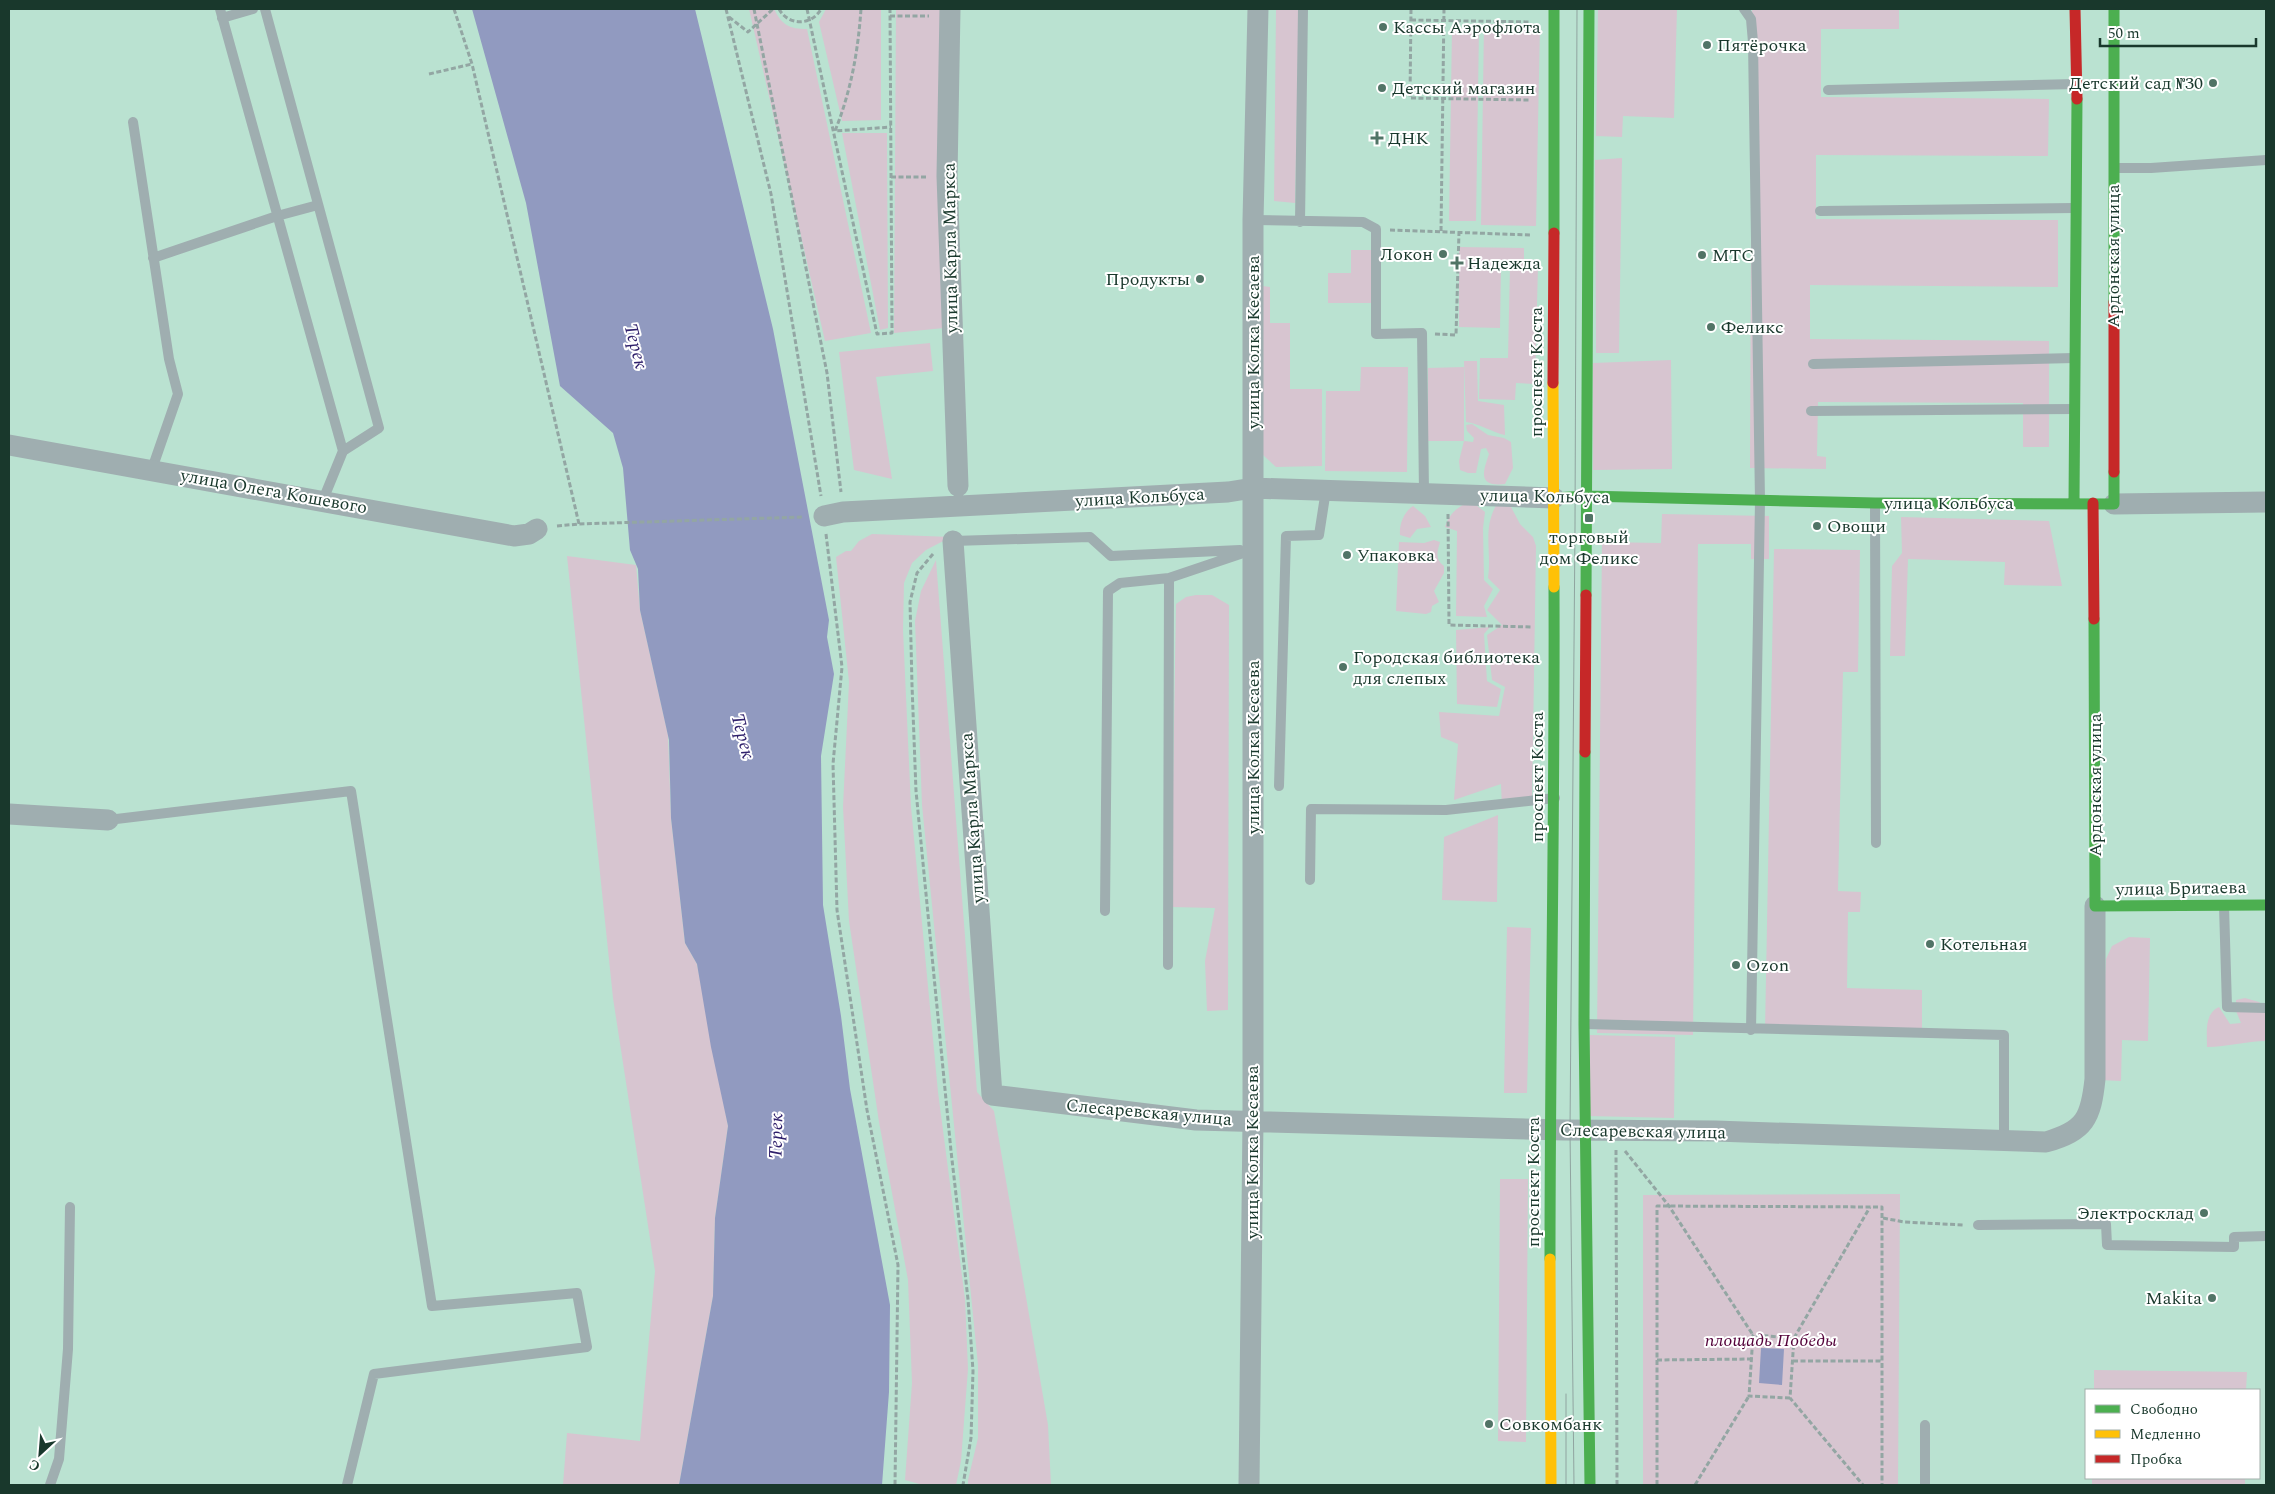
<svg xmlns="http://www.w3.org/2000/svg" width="2275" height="1494" font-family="Spectral,serif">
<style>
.green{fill:#d7c5d0}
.water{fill:#919ac0}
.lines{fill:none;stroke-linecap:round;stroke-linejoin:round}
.path{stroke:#93a6a3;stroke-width:3;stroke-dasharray:5 2.5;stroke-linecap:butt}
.lane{stroke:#9faeb0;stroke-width:10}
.street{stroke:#9faeb0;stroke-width:21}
.fast{stroke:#4caf50;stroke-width:11}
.slow{stroke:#ffc107;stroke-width:11}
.jam{stroke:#c62828;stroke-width:11}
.tram{stroke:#90a4a0;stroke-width:1}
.poi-dot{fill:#517466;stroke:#fff;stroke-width:2}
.labels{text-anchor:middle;stroke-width:4;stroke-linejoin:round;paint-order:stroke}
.poi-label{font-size:18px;fill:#19382c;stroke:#fff;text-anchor:start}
.street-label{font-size:18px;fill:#19382c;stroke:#fff}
.park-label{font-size:18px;font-style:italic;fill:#530039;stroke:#fff}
.water-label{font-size:19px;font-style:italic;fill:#2f206b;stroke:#fff}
</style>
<rect width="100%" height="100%" fill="#bae2d1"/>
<path class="green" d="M 749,9 L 774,9 C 782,25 789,29 807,29 L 871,333 L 825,341 Z
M 826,9 L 881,9 L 881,120 L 842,121 L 819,22 Z
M 896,9 L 943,9 L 944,328 L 894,333 Z
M 1276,9 L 1299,9 L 1295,203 L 1274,201 Z
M 1598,9 L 1677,9 L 1674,118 L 1623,116 L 1622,137 L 1596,136 Z
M 1752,9 L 1899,9 L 1899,29 L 1821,29 L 1821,97 L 2049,99 L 2048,156 L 1816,155 L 1816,219 L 2058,220 L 2058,287 L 1810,285 L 1810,339 L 2049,341 L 2049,447 L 2023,447 L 2023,403 L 1818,402 L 1817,456 L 1826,457 L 1826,469 L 1750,468 Z
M 1484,24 L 1540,25 L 1536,226 L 1481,225 Z
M 1452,28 L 1479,29 L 1476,221 L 1449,221 Z
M 842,133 L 887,133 L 888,328 L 880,330 Z
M 1622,158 L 1619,353 L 1596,353 L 1595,160 Z
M 1459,247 L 1524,248 L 1524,265 L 1538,266 L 1535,384 L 1516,383 L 1515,400 L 1479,399 L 1480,358 L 1508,358 L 1510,265 L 1501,266 L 1500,328 L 1459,327 Z
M 1351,250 L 1374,250 L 1374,303 L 1328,303 L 1328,273 L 1351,273 Z
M 1263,286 L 1270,287 L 1270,323 L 1290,323 L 1290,389 L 1322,389 L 1322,466 L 1276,467 L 1263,455 Z
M 930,343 L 933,371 L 876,377 L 892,479 L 854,470 L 839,352 Z
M 1671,360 L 1672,469 L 1593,470 L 1593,363 Z
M 1464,361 L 1477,361 L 1478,401 L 1504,405 L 1505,435 C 1491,432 1481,424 1466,422 Z
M 1361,367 L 1408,367 L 1407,472 L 1325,471 L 1326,391 L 1360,391 Z
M 1464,367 L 1464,441 L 1473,442 L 1474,438 L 1467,431 L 1466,425 L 1472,424 L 1488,435 L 1504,438 L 1511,442 L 1513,468 L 1505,484 C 1477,487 1483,472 1489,454 L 1486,448 L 1481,449 L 1476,473 L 1468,473 L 1460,470 L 1459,461 L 1464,441 L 1428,441 L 1428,368 Z
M 1466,503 L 1476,505 L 1485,512 L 1483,528 L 1484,580 L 1493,589 L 1484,606 L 1487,617 L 1456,616 L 1457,531 L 1445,527 C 1449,515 1455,509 1466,503 Z
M 1497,504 L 1510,505 L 1520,524 L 1533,537 L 1536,546 L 1532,802 L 1502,809 L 1501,784 L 1454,800 L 1458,744 L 1441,737 L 1439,712 L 1499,716 L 1505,687 L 1492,680 L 1487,635 L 1502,625 L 1487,610 L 1500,590 L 1488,578 C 1492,552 1482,528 1497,504 Z
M 1413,506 L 1425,516 L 1431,527 L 1417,529 L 1410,538 L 1400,535 C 1399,524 1404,512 1413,506 Z
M 1662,514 L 1769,516 L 1769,559 L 1751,559 L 1751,544 L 1698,544 L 1693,1035 L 1597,1033 L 1602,542 L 1661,543 Z
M 1901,517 L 2049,521 L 2062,586 L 2004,585 L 2005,562 L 1908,559 L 1905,656 L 1890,656 L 1892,566 L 1902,553 Z
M 872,534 L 951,537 L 926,550 L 912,563 L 904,583 L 903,630 L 911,807 L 938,1092 L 965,1299 L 968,1369 L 961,1461 L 956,1485 L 923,1485 L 905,1480 L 912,1383 L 908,1280 L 879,1122 L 849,921 L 843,807 L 849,682 L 836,557 L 846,551 L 851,551 L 859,541 Z
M 1434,540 L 1440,542 C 1437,553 1435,559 1444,566 L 1444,573 L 1434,591 L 1439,602 L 1432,606 L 1431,612 L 1426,614 L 1396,611 L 1399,542 L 1424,543 Z
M 1774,549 L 1860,550 L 1858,672 L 1843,672 L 1838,891 L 1861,892 L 1860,912 L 1848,912 L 1847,988 L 1922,990 L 1922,1035 L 1765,1031 Z
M 567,556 L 636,565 L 640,610 L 668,735 L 671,818 L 685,943 L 697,964 L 728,1126 L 715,1218 L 713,1296 L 679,1485 L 563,1485 L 567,1433 L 640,1441 L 655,1271 L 613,998 Z
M 936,560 L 977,1092 L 994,1111 L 1048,1425 L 1051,1485 L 968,1485 L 968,1480 L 978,1438 L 978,1365 L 922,805 L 915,621 L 921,591 Z
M 1196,595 L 1212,595 L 1229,605 L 1228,1010 L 1207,1011 L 1205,961 L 1215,908 L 1171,907 L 1176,604 L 1186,597 Z
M 1490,627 L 1484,634 L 1487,681 L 1501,689 L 1497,707 L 1457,704 L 1456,630 Z
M 1498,815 L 1497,902 L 1442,900 L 1444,837 Z
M 1507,927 L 1531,928 L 1527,1093 L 1504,1093 Z
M 2129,937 L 2150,938 L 2148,1041 L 2122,1040 L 2121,1081 L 2099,1080 L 2106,959 L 2112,946 Z
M 2245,998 L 2259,1002 L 2266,1009 L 2266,1041 C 2246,1041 2228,1047 2207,1047 C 2207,1032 2204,1014 2219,1007 L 2230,1024 L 2241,1023 L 2236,1011 L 2236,1000 Z
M 1590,1035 L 1675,1037 L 1674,1118 L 1588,1116 Z
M 1500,1179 L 1528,1179 L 1526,1442 L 1498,1441 Z
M 1900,1194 L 1898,1485 L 1643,1485 L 1643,1195 Z
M 2094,1370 L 2247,1372 L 2246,1390 L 2094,1390 Z
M 2092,1478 L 2245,1478 L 2245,1485 L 2092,1485 Z"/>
<path class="water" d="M 472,9 L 695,9 L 773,329 L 829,620 L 827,637 L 834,674 L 821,756 L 823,905 L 841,1016 L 850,1089 L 890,1305 L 889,1392 L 882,1485 L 679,1485 L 713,1296 L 715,1218 L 728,1126 L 711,1047 L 697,964 L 685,943 L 671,818 L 669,740 L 640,610 L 638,569 L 630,550 L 623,468 L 613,433 L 560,386 L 526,203 Z
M 1761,1348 L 1784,1349 L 1782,1385 L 1759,1383 Z"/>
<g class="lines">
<path class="path" d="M 454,9 L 472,64 L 579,524
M 726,9 L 771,194 L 821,496
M 754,9 L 827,373 L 841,492
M 779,9 C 788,26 812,26 821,9
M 807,9 L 877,334 L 892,333 L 890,9
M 861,9 C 858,52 851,91 835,131 L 891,127
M 1411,9 L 1410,98 L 1530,100
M 890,16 L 929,16
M 729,17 L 748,32 L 773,9
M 1411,20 L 1531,22
M 429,74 L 472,64
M 891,177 L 928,177
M 1390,230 L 1531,235
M 1441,231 L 1444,9
M 1435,334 L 1456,335 L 1459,232
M 1448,514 L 1449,625 L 1532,627
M 557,526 L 579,524 L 803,517
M 826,534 L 842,667 L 833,764 L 837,910 L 867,1110 L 898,1265 L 895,1485
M 933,554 L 917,573 L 910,602 L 912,685 L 916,791 L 951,1151 L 968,1299 L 973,1371 L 971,1438 L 963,1485
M 1616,1150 L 1617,1485
M 1625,1151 L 1669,1206 L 1753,1335
M 1883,1218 L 1904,1222 L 1965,1225
M 1794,1338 L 1870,1207
M 1657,1360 L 1752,1359
M 1793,1361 L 1882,1361
M 1790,1398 L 1749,1396 L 1753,1335 L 1794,1338 L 1790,1398 L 1863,1485
M 1657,1485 L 1657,1206 L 1882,1207 L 1882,1485
M 1695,1485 L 1749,1396"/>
<path class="lane" d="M 220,9 L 343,451 L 323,500
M 265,9 L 379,428 L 343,451
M 1744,9 L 1751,19 L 1753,42 L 1760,501 L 1751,1030
M 222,18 L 253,9
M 1828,90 L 2076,84
M 133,122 L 169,359 L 178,394 L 152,469
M 2115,168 L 2151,168 L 2266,160
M 1820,211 L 2074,208
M 1253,220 L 1363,222 L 1376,229 L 1376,334 L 1422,333 L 1424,493
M 1300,222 L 1303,9
M 153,258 L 277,216 L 318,205
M 1813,364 L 2074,358
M 1811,411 L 2075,409
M 1875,504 L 1876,843
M 953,541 L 1090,537 L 1111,556 L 1240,550
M 1279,786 L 1286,536 L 1319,535 L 1326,490
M 108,820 L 351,791 L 432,1306 L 577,1293 L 587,1347 L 374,1374 L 347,1485
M 1310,880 L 1311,809 L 1446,810 L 1555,798
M 2224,906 L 2227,1007 L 2266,1008
M 1105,911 L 1108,591 L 1120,583 L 1169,578
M 1168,965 L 1169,578 L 1252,550
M 1585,1024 L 2004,1035 L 2004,1141
M 1978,1225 L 2106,1224 L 2107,1245 L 2234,1247 L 2234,1237 L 2266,1236
M 50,1485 L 59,1459 L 68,1349 L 70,1207
M 1925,1485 L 1925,1425"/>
<path class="street" d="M 950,9 L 947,176 L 958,486
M 9,445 L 514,536 L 529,534 L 537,529
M 2114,504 L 2266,502
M 824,516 L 843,512 L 1228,492 L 1253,488 L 1554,498
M 953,541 L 992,1095 L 1196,1120 L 1564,1130 L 1715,1131 L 2046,1142 C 2085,1131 2091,1118 2095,1079 L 2095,906
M 9,814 L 108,820
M 1249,1485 L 1253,1120 L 1253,220 L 1258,9"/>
<path class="fast" d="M 2114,9 L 2114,302
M 1554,233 L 1554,9
M 1554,498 L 1586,496 L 1875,503 L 2114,504 L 2114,472
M 2074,502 L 2077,99
M 1586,595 L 1589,9
M 2094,619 L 2095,906 L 2266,905
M 1585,752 L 1584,1024 L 1590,1485
M 1550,1259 C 1550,1035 1555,811 1554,587"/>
<path class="slow" d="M 1553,383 L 1554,587
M 1550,1259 L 1551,1485"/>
<path class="jam" d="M 2075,9 L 2077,99
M 2114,302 L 2114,472
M 1553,383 L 1554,233
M 2093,503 L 2094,619
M 1585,752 L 1586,595"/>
<path class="tram" d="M 1566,1394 L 1566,1485
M 1574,1485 L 1570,1130 L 1575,526 L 1577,9"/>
</g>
<g class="poi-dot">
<circle cx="1383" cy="27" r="5"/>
<circle cx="1707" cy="45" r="5"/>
<circle cx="2213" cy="83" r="5"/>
<circle cx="1382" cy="88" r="5"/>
<path d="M1374.5 130.5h5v5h5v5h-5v5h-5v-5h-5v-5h5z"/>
<circle cx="1443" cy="254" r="5"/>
<circle cx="1702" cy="255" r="5"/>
<path d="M1454.5 255.5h5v5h5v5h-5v5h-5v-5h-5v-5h5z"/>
<circle cx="1200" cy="279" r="5"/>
<circle cx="1711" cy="327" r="5"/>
<rect x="1584" y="513" width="10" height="10" rx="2.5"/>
<circle cx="1817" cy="526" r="5"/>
<circle cx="1347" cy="555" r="5"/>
<circle cx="1343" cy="667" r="5"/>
<circle cx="1930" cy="944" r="5"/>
<circle cx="1736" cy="965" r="5"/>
<circle cx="2204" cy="1213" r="5"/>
<circle cx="2212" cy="1298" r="5"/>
<circle cx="1489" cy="1424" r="5"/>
</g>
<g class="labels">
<g class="poi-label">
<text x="1393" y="33">Кассы Аэрофлота</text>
<text x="1717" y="51">Пятёрочка</text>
<text x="2203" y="89" text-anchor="end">Детский сад №30</text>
<text x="1392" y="94">Детский магазин</text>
<text x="1388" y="144">ДНК</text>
<text x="1433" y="260" text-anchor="end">Локон</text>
<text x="1712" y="261">МТС</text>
<text x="1467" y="269">Надежда</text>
<text x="1190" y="285" text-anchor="end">Продукты</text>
<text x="1721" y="333">Феликс</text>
<text x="1827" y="532">Овощи</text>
<text x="1589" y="543" text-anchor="middle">торговый<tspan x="1589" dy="21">дом Феликс</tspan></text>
<text x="1357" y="561">Упаковка</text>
<text x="1353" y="663">Городская библиотека<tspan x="1353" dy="21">для слепых</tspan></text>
<text x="1940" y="950">Котельная</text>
<text x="1746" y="971">Ozon</text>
<text x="2194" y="1219" text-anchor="end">Электросклад</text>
<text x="2202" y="1304" text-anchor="end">Makita</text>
<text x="1499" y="1430">Совкомбанк</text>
</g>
<g class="street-label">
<text transform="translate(950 248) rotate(-91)" y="6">улица Карла Маркса</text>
<text transform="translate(2113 256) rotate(-90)" y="6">Ардонская улица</text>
<text transform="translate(1253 342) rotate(-90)" y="6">улица Колка Кесаева</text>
<text transform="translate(1536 372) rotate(-90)" y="6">проспект Коста</text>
<text transform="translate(274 491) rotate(10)" y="6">улица Олега Кошевого</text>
<text transform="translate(1545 496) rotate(1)" y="6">улица Кольбуса</text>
<text transform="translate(1140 497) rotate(-3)" y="6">улица Кольбуса</text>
<text x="1949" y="509">улица Кольбуса</text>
<text transform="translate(1253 747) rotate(-90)" y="6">улица Колка Кесаева</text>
<text transform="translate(1537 777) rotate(-90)" y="6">проспект Коста</text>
<text transform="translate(2095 785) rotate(-90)" y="6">Ардонская улица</text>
<text transform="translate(972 818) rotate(-94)" y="6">улица Карла Маркса</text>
<text transform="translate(2181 888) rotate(-1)" y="6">улица Бритаева</text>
<text transform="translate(1149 1112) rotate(5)" y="6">Слесаревская улица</text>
<text transform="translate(1643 1131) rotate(1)" y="6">Слесаревская улица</text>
<text transform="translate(1252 1152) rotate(-90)" y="6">улица Колка Кесаева</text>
<text transform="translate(1533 1182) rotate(-90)" y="6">проспект Коста</text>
</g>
<g class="park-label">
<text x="1771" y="1346">площадь Победы</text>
</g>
<g class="water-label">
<text transform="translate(637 346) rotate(75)" y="7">Терек</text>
<text transform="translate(744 736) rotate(75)" y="7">Терек</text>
<text transform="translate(775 1136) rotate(-89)" y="7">Терек</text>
</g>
</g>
<rect width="2275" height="1494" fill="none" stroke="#19382c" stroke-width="20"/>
<rect x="2085" y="1389" width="175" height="90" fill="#ffffff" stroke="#a3afab"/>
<rect x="2095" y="1405" width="25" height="8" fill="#4caf50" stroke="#a3afab"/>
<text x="2130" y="1414" font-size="15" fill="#19382c">Свободно</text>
<rect x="2095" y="1430" width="25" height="8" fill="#ffc107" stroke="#a3afab"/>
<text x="2130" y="1439" font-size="15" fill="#19382c">Медленно</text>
<rect x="2095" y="1455" width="25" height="8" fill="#c62828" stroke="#a3afab"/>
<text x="2130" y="1464" font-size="15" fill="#19382c">Пробка</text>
<g transform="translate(40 1454) rotate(206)" stroke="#ffffff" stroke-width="4" paint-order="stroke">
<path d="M0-4L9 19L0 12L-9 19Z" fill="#19382c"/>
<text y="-8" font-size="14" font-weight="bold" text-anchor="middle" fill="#19382c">С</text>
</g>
<path d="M2100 38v8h156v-8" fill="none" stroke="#19382c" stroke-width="2.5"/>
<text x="2108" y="38" font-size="15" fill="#19382c" stroke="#ffffff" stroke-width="4" paint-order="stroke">50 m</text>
</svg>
